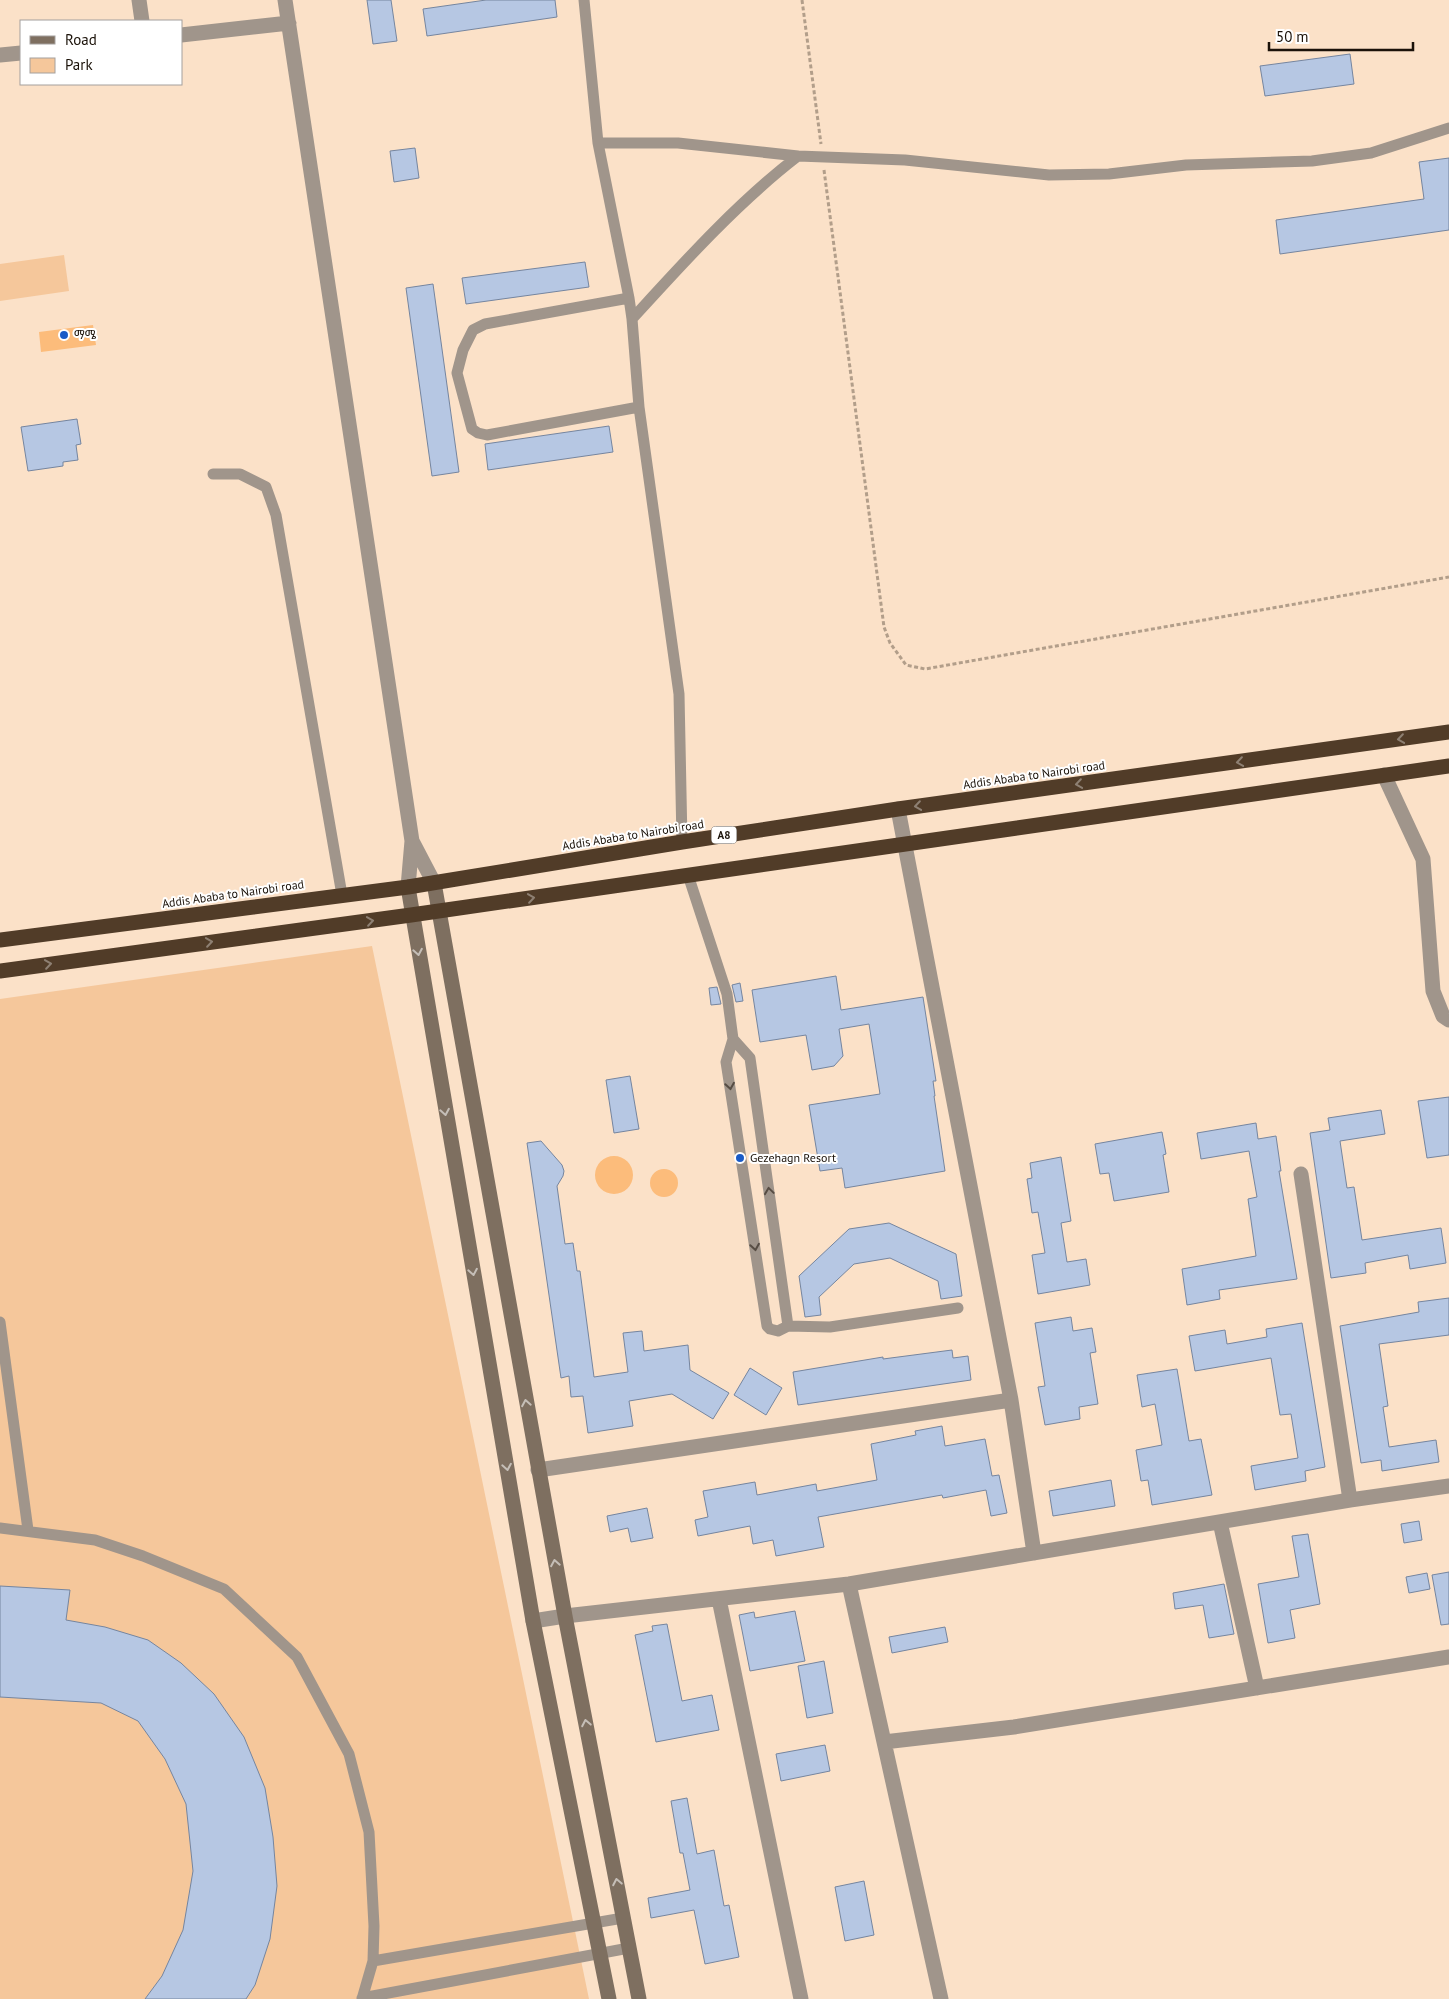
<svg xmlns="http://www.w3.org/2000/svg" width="1449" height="1999" font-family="'PT Sans','Noto Sans Ethiopic',sans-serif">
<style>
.green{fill:#f5c79b}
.water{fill:#fcbc7b}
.building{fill:#b6c7e3;stroke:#75859f}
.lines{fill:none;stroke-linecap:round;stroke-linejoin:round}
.path{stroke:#b29e8a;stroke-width:3;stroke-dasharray:4 2.5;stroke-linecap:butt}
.lane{stroke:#a0958b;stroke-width:11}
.street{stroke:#a0958b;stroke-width:15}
.secondary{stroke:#7e6f60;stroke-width:15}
.highway{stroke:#513c28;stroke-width:15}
.oneway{stroke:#8e8073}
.oneway2{stroke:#c5beb7}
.oneway3{stroke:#574d44}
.poi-dot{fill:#1a5bc7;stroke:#fff;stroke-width:2}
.labels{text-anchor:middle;stroke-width:4;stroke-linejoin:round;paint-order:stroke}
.shield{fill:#fff;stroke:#5f5953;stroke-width:1}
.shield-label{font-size:11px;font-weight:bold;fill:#1b1209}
.poi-label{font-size:12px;fill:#1b1209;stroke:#fff;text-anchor:start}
.street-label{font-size:12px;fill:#1b1209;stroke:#fff}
</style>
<rect width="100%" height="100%" fill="#fbe1c8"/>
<path class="green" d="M 64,255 L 69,291 L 0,301 L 0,264 Z
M 372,946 L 589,1999 L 0,1999 L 0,999 Z"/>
<path class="water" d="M 93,325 L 96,345 L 41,352 L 39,332 Z
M595 1175a19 19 0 1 1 38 0a19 19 0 1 1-38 0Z
M650 1183a14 14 0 1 1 28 0a14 14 0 1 1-28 0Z"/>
<path class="building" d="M 367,0 L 391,0 L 397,41 L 373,44 Z
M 486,0 L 555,0 L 557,17 L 427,36 L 423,9 Z
M 1350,54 L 1354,84 L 1265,96 L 1260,66 Z
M 415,148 L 419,178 L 394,182 L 390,151 Z
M 1449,158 L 1449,230 L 1280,254 L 1276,220 L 1424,199 L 1419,162 Z
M 585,262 L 589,287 L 466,304 L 462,278 Z
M 433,284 L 459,472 L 432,476 L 406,288 Z
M 77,419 L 81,444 L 76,445 L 78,460 L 63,462 L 63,466 L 28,471 L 21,427 Z
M 609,426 L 613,452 L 488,470 L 485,444 Z
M 836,976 L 841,1010 L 923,997 L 936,1081 L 933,1081 L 935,1096 L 934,1096 L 945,1171 L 845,1188 L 842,1168 L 820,1171 L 809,1105 L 880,1094 L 869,1024 L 839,1029 L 843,1056 L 834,1066 L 812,1070 L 806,1035 L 760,1042 L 752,990 Z
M 740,983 L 743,1001 L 736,1002 L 732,985 Z
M 717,987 L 721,1004 L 711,1005 L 709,988 Z
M 630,1076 L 639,1129 L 614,1133 L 606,1080 Z
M 1449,1097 L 1449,1155 L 1427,1158 L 1418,1101 Z
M 1381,1110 L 1385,1134 L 1340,1141 L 1347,1188 L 1354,1187 L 1362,1240 L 1441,1228 L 1446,1263 L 1410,1269 L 1408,1255 L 1365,1263 L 1366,1273 L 1331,1278 L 1310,1133 L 1330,1130 L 1328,1118 Z
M 1256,1123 L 1258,1139 L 1276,1136 L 1281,1171 L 1279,1171 L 1297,1279 L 1219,1290 L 1220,1299 L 1187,1305 L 1182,1269 L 1256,1256 L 1248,1199 L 1257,1197 L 1249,1151 L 1201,1159 L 1197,1133 Z
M 1162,1132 L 1166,1154 L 1163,1155 L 1169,1192 L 1114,1201 L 1109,1173 L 1100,1174 L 1095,1144 Z
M 541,1141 L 562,1165 L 564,1171 L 563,1176 L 557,1186 L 565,1244 L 573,1243 L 577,1271 L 580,1271 L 594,1377 L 628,1372 L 623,1333 L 642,1331 L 644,1351 L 688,1345 L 690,1370 L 729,1393 L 713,1419 L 672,1394 L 629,1401 L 633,1426 L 588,1433 L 583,1396 L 571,1397 L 569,1376 L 561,1378 L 527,1143 Z
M 1061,1157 L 1071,1221 L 1061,1223 L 1067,1262 L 1086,1259 L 1090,1285 L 1038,1294 L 1032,1255 L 1045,1253 L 1038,1212 L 1032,1213 L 1027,1179 L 1032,1178 L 1030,1163 Z
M 889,1223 L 956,1254 L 962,1296 L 941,1299 L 938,1281 L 890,1258 L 854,1264 L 819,1297 L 821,1315 L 805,1317 L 799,1276 L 849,1229 Z
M 1449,1298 L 1449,1335 L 1379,1344 L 1388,1406 L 1383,1407 L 1389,1447 L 1436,1440 L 1439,1462 L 1382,1471 L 1381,1460 L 1361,1463 L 1340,1326 L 1419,1312 L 1418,1302 Z
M 1071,1317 L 1073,1331 L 1092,1328 L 1096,1352 L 1090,1353 L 1098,1404 L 1079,1407 L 1080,1419 L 1045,1425 L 1038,1387 L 1045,1386 L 1035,1323 Z
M 1302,1323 L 1325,1467 L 1305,1471 L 1306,1481 L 1255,1490 L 1251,1466 L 1298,1458 L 1291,1414 L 1280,1415 L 1271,1358 L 1195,1371 L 1189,1336 L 1225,1330 L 1227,1344 L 1267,1337 L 1266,1329 Z
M 952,1350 L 953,1358 L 968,1356 L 971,1380 L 798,1405 L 793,1372 L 883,1357 L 883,1359 Z
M 750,1368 L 782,1388 L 766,1415 L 734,1395 Z
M 1177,1369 L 1189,1441 L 1201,1439 L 1212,1495 L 1152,1505 L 1148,1480 L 1141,1481 L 1136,1450 L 1162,1445 L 1155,1404 L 1142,1407 L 1137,1375 Z
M 942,1426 L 945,1446 L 985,1439 L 992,1476 L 999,1475 L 1007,1513 L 991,1516 L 986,1490 L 943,1498 L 942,1495 L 818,1517 L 824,1547 L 776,1556 L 773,1540 L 753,1544 L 750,1526 L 698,1536 L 695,1520 L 708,1517 L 703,1491 L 755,1482 L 757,1495 L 816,1484 L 817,1491 L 877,1480 L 871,1444 L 916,1435 L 915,1431 Z
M 1111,1480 L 1115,1506 L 1053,1516 L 1049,1491 Z
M 647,1508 L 653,1538 L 631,1542 L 628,1528 L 610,1532 L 607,1516 Z
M 1419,1521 L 1422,1540 L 1404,1543 L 1401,1524 Z
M 1308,1534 L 1320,1604 L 1290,1610 L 1295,1638 L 1268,1643 L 1258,1584 L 1299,1577 L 1292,1536 Z
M 1449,1572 L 1449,1624 L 1441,1625 L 1432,1575 Z
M 1427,1573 L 1430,1589 L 1409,1593 L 1406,1577 Z
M 1224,1584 L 1234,1634 L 1209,1638 L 1203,1605 L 1175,1609 L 1173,1593 Z
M 0,1586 L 70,1590 L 66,1620 L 105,1627 L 148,1640 L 181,1663 L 214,1694 L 244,1737 L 265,1788 L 273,1837 L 277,1886 L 270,1939 L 255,1985 L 246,1999 L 145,1999 L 162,1976 L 183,1930 L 193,1871 L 186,1804 L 165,1759 L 138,1721 L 101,1703 L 0,1697 Z
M 795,1611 L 805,1661 L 750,1671 L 739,1615 L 754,1612 L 755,1618 Z
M 667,1624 L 682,1701 L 712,1695 L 719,1730 L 656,1742 L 635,1635 L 653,1631 L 652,1626 Z
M 945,1627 L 948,1642 L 892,1653 L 889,1637 Z
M 824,1661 L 833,1713 L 807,1718 L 798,1666 Z
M 825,1745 L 830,1771 L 781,1781 L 776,1754 Z
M 687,1798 L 697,1854 L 714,1850 L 724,1906 L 729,1905 L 739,1957 L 705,1964 L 694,1910 L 651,1918 L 648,1898 L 690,1890 L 683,1853 L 680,1853 L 671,1801 Z
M 864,1881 L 874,1935 L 845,1941 L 835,1887 Z"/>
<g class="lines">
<path class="path" d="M 802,0 L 821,144
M 824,170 L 884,627 L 890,643 L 906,665 L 925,669 L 1449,577"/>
<path class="lane" d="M 584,0 L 598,143 L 629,298
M 598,143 L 678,143 L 798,156
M 632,319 L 629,298 L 485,324 L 473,330 L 463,350 L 457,373 L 472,429 L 478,433 L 487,435 L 639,407 L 632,319 C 684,262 737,203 798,156 L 905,160 L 1049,175 L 1109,174 L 1186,165 L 1312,161 L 1371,153 L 1449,128
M 639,407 L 679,694 L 682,842
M 213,474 L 240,474 L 266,487 L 276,515 L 342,895
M 688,875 L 727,994 L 733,1039 L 726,1062 L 767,1326 L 770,1329 L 778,1331 L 788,1326 L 830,1327 L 958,1308
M 733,1039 L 750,1058 L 788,1326
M 0,1322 L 28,1530
M 0,1528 L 95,1540 L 143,1556 L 224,1589 L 297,1657 L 349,1754 L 369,1832 L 374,1926 L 373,1961 L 362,1999
M 373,1961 L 623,1918
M 362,1998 L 629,1948"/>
<path class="street" d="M 139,0 L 142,21
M 285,0 L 412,841 L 408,887
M 181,35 L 289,23
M 0,55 L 21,53
M 1384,775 L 1423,859 L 1433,991 L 1443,1016 L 1449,1020
M 898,809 L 1011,1400 L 1034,1553
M 412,841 L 434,883
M 1301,1174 L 1350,1500
M 538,1470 L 1011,1400
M 1220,1522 L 1257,1688
M 849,1584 L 941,1999
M 719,1599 L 801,1999
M 533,1621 L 565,1616 L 849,1584 L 1350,1500 L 1449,1486
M 884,1742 L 1014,1727 L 1449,1657"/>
<path class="secondary" d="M 434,883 L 565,1616 L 639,1999
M 408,887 L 533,1621 L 609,1999"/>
<path class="highway" d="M 0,940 L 408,887 L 682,842 L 898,809 L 1449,732
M 0,971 L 411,915 L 1449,766"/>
</g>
<defs><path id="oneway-chevron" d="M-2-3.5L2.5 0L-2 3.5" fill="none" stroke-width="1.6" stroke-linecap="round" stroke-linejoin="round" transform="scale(1.25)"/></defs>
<g class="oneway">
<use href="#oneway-chevron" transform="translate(1401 739) rotate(172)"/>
<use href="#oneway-chevron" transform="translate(1240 762) rotate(172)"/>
<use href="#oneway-chevron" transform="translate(1079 784) rotate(172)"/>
<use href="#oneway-chevron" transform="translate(918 806) rotate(172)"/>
<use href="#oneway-chevron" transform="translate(531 898) rotate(-8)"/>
<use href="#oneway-chevron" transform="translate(370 921) rotate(-8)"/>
<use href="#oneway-chevron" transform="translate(209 942) rotate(-8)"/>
<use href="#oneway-chevron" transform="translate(48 964) rotate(-8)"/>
</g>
<g class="oneway2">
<use href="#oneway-chevron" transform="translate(418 952) rotate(80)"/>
<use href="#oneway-chevron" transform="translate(445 1112) rotate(80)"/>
<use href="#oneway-chevron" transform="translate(473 1272) rotate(80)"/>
<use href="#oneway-chevron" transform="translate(526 1403) rotate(-100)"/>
<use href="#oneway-chevron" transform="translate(507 1467) rotate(80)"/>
<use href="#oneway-chevron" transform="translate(555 1563) rotate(-100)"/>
<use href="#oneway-chevron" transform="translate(586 1723) rotate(-101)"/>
<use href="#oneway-chevron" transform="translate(617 1882) rotate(-101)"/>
</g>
<g class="oneway3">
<use href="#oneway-chevron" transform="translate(730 1086) rotate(81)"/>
<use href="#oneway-chevron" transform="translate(769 1191) rotate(-98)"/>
<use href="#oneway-chevron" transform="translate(755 1247) rotate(81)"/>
</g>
<g class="poi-dot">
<circle cx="64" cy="335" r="5"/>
<circle cx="740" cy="1158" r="5"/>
</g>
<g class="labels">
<rect class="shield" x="711.5" y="826.5" width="25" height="17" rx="4"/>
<g class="shield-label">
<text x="724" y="839">A8</text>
</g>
<g class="poi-label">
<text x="74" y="339">ማሜ</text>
<text x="750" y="1162">Gezehagn Resort</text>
</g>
<g class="street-label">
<text transform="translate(1034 775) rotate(-8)" y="4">Addis Ababa to Nairobi road</text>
<text transform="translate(633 835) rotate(-9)" y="4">Addis Ababa to Nairobi road</text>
<text transform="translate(233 894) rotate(-8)" y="4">Addis Ababa to Nairobi road</text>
</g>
</g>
<rect x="20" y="20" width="162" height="65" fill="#ffffff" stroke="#a4a09d"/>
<rect x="30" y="36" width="25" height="8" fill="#7e6f60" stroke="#a4a09d"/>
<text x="65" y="45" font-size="15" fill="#1b1209">Road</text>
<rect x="30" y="58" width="25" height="15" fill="#f5c79b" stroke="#a4a09d"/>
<text x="65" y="70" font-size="15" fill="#1b1209">Park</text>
<path d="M1269 42v8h144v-8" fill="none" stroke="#1b1209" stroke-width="2.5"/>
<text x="1276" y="42" font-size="15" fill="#1b1209" stroke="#ffffff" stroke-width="4" paint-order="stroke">50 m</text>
</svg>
